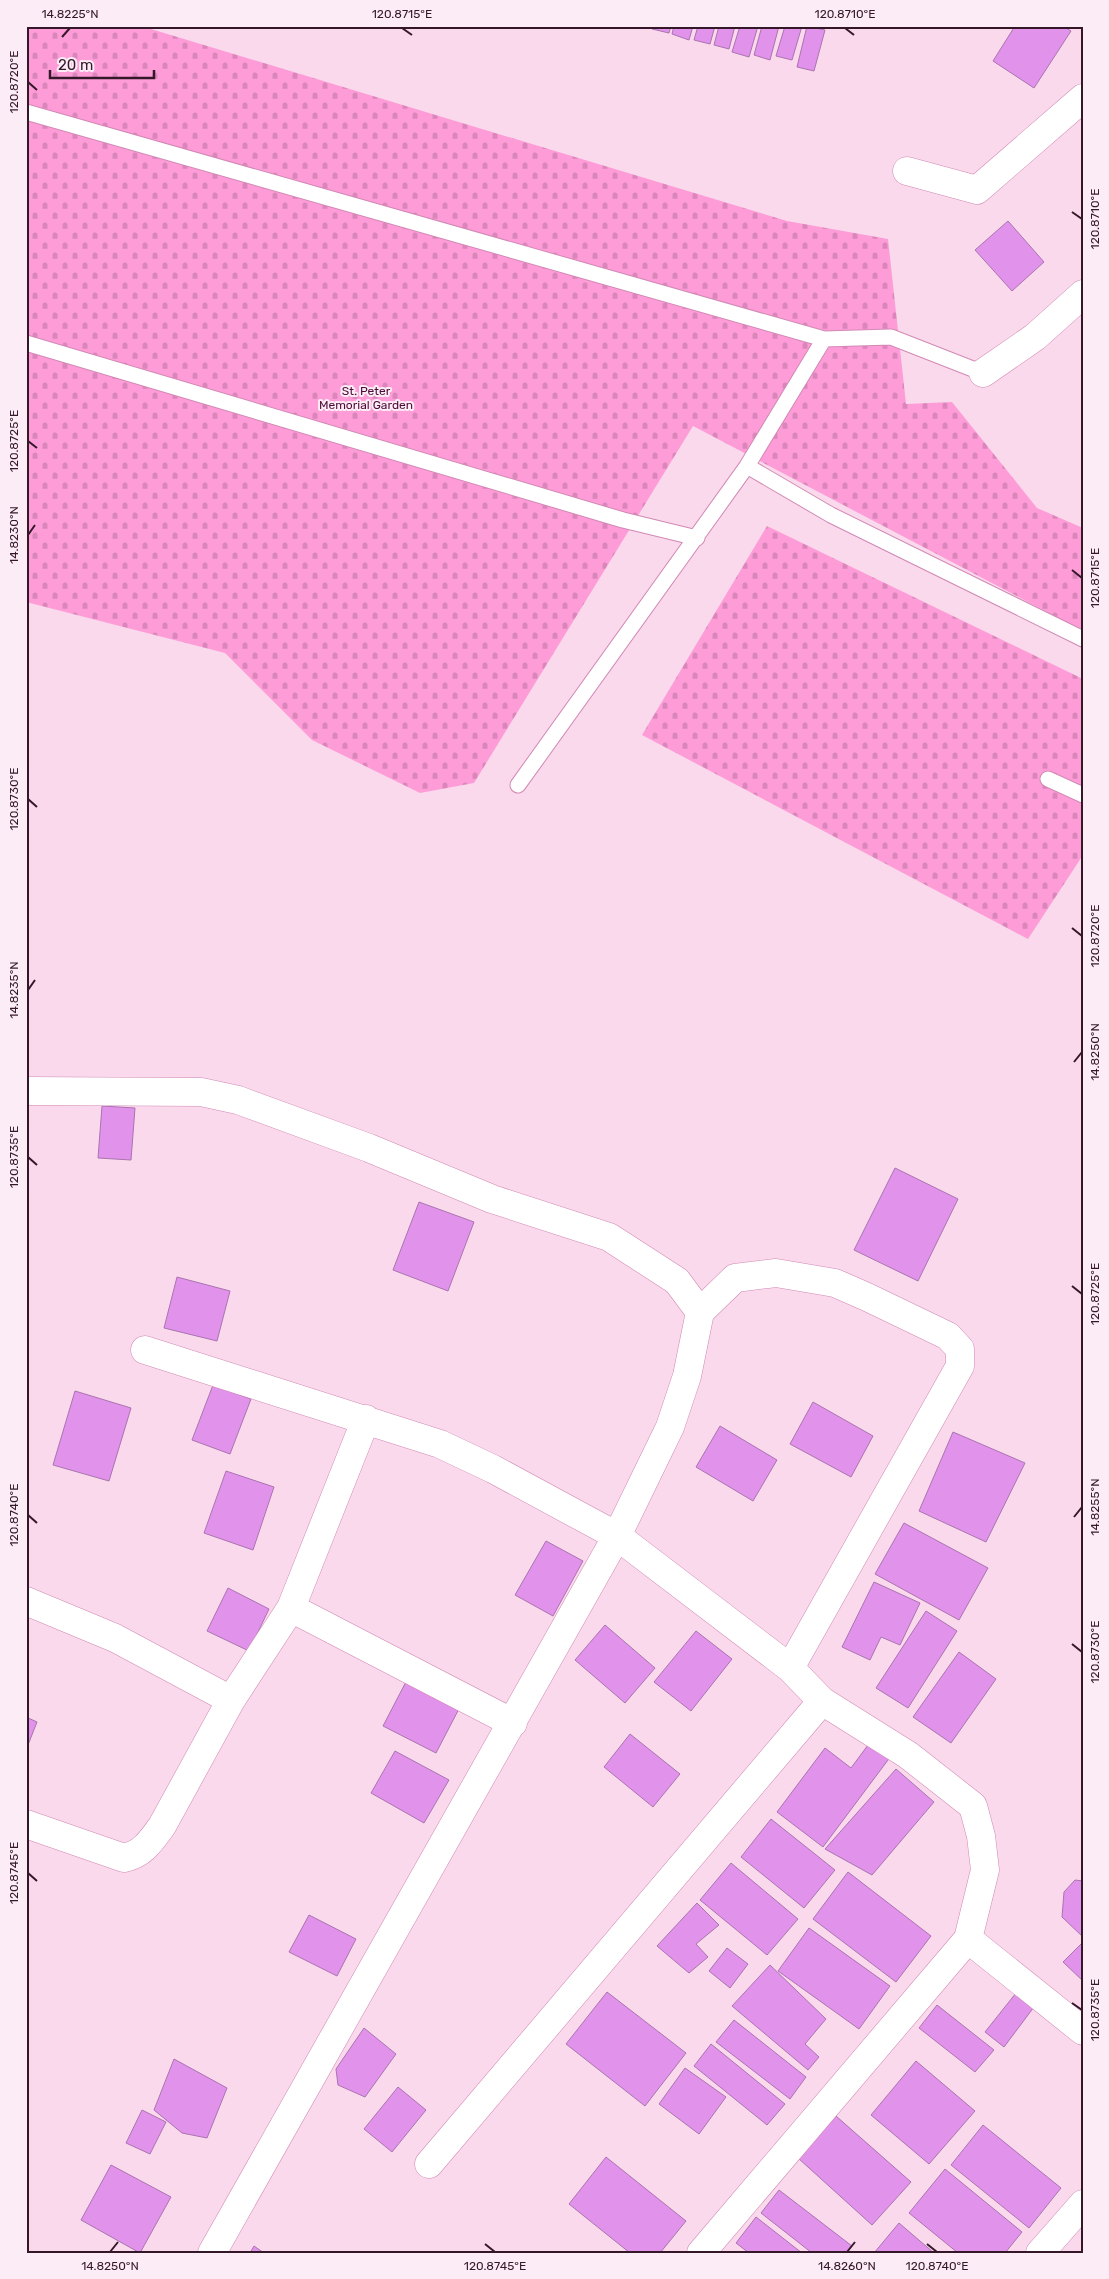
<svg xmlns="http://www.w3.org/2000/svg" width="1109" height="2279" font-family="Rubik,sans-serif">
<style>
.cemetery{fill:url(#cemetery-stones)}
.building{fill:#e192ea;stroke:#aa74b0}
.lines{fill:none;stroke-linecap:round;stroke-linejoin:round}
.service-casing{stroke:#d289b5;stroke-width:17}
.minor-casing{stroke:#d289b5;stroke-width:29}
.service{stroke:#fff;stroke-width:15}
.minor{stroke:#fff;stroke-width:28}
.ticks{fill:none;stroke:#34182a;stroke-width:2}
.labels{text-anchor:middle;stroke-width:4;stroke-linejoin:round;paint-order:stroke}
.park-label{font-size:12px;fill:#4c0c38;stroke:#fcecf5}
.neatline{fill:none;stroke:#34182a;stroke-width:2}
.ticks-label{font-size:12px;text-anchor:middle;fill:#34182a}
</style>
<defs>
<pattern id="cemetery-stones" width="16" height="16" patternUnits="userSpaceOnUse" patternTransform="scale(1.25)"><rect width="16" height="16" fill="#fe9cd8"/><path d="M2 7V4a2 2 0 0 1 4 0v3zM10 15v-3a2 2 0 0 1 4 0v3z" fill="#da86ba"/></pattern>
</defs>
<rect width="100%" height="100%" fill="#f9d9eb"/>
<path class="cemetery" d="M 26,26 L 141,26 L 787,221 L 888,239 L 906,404 L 952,402 L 1037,508 L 1083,528 L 1083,631 L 693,426 L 474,783 L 420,793 L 312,740 L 225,653 L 26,602 Z
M 767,526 L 1083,679 L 1083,855 L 1028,939 L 642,735 Z"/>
<path class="building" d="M 652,26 L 671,26 L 669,33 L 652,29 Z
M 674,26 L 693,26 L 689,40 L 672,34 Z
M 698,26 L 715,26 L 710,44 L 694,40 Z
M 719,26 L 735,26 L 729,49 L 714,45 Z
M 740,26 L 758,26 L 749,57 L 732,52 Z
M 762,26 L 779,26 L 770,60 L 754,55 Z
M 785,26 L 802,26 L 792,60 L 776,56 Z
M 807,26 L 825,30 L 814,71 L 797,67 Z
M 1015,26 L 1063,26 L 1071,31 L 1034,88 L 993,61 Z
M 1008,221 L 1044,262 L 1012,291 L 975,250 Z
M 102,1106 L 135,1108 L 131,1160 L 98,1158 Z
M 895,1168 L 958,1199 L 918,1281 L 854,1250 Z
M 419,1202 L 474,1222 L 448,1291 L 393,1270 Z
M 177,1277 L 230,1291 L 217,1341 L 164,1328 Z
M 213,1385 L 251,1399 L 230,1454 L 192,1440 Z
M 75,1391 L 131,1408 L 109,1481 L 53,1465 Z
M 813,1402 L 873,1436 L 851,1477 L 790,1444 Z
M 720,1426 L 777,1460 L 753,1501 L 696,1467 Z
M 953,1432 L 1025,1463 L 986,1542 L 919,1511 Z
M 226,1471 L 274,1487 L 253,1550 L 204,1533 Z
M 904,1523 L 988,1568 L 959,1620 L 875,1574 Z
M 546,1541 L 583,1561 L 553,1616 L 515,1595 Z
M 874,1582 L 920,1603 L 900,1645 L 881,1637 L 870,1660 L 842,1647 Z
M 228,1588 L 269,1609 L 249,1651 L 207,1631 Z
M 926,1611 L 957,1631 L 908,1708 L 876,1688 Z
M 605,1625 L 655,1668 L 625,1703 L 575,1660 Z
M 696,1631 L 732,1659 L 691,1711 L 654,1682 Z
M 959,1652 L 996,1679 L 951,1743 L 913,1717 Z
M 409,1676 L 462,1703 L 436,1753 L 383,1726 Z
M 26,1717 L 37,1722 L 26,1750 Z
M 630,1734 L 680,1774 L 653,1807 L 604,1767 Z
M 871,1741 L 891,1756 L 823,1847 L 777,1812 L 825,1748 L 851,1768 Z
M 395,1751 L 449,1780 L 424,1823 L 371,1793 Z
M 896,1769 L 934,1802 L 872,1875 L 825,1849 Z
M 771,1819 L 835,1870 L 804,1908 L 741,1857 Z
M 731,1863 L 798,1919 L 767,1955 L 700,1900 Z
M 848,1872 L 931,1936 L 896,1982 L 813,1919 Z
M 1075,1880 L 1083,1881 L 1083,1937 L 1062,1917 L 1064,1892 Z
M 697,1903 L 719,1925 L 696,1944 L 708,1957 L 689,1973 L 657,1946 Z
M 309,1915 L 356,1939 L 337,1976 L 289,1952 Z
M 809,1928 L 890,1986 L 859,2029 L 778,1971 Z
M 1083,1942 L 1083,1981 L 1063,1962 Z
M 727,1948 L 748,1964 L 730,1988 L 709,1971 Z
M 770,1965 L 826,2019 L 805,2044 L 819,2057 L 808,2070 L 732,2006 Z
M 607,1992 L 686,2053 L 645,2106 L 566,2044 Z
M 1016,1993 L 1034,2007 L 1004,2047 L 985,2032 Z
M 937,2005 L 994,2050 L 975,2072 L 919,2028 Z
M 734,2020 L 806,2077 L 790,2099 L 716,2042 Z
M 364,2028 L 396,2054 L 365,2097 L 338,2085 L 336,2069 Z
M 711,2044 L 785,2104 L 767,2125 L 694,2066 Z
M 174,2059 L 227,2088 L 207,2138 L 182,2133 L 154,2110 Z
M 916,2061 L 975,2111 L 929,2164 L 871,2115 Z
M 685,2068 L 726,2097 L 699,2134 L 659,2104 Z
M 398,2087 L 426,2110 L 392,2152 L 364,2129 Z
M 142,2110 L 166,2122 L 150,2154 L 126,2143 Z
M 836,2116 L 911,2182 L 872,2225 L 798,2158 Z
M 983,2125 L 1061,2188 L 1029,2228 L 951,2165 Z
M 606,2157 L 686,2221 L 660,2253 L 630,2253 L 569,2204 Z
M 111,2165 L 171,2197 L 140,2253 L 81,2220 Z
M 945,2169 L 1022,2232 L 1005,2253 L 958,2253 L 909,2213 Z
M 779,2190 L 852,2246 L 846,2253 L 812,2253 L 761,2213 Z
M 756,2217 L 802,2253 L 749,2253 L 736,2243 Z
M 899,2223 L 934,2253 L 874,2253 Z
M 254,2246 L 264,2253 L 250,2253 Z"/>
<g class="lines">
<defs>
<path id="service" d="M 26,112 L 824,339 L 891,337 L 983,373
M 26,343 L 623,520 L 697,538
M 747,466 L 831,515 L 1083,639
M 1048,779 L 1083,795
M 518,785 L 747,466 L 824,339"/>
<path id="minor" d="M 907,171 L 977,190 L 1083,98
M 983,373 L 1035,337 L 1083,294
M 26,1091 L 201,1092 L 238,1100 L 369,1148 L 492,1199 L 609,1237 L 677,1281 L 700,1312
M 145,1350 L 440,1444 L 493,1469 L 617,1536 L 790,1668 L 822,1701 L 908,1755 L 973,1806 L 981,1836 L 985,1870 L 968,1939 L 1083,2031
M 26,1601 L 115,1638 L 231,1700
M 291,1608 L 513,1723
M 26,1824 L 124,1858 C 143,1854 151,1841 162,1826 L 231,1700 L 291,1608 L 366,1419
M 429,2164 L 822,1701
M 212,2253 L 617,1536 L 670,1427 L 687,1376 L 700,1312 L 735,1278 L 776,1273 L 835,1283 L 867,1297 L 948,1336 L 960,1349 L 960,1366 L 790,1668
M 701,2253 L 968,1939
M 1040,2253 L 1083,2204"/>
</defs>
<use href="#service" class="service-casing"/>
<use href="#minor" class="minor-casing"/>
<use href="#service" class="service"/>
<use href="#minor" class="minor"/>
</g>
<path class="ticks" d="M 402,28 L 412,35M 845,28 L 854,35M 62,37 L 70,28M 28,82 L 37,90M 1072,212 L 1082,219M 28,441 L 37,448M 28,535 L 35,525M 1072,570 L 1082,578M 28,799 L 37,807M 1072,928 L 1082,936M 28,990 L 35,980M 1074,1062 L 1082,1052M 28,1157 L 37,1165M 1072,1286 L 1082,1294M 28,1515 L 37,1523M 1074,1517 L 1082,1507M 1072,1644 L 1082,1652M 28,1873 L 37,1881M 1072,2003 L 1082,2010M 485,2244 L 495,2252M 927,2244 L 937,2252M 110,2252 L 118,2242M 847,2252 L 855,2242"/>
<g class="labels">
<g class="park-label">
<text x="366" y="395">St. Peter<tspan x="366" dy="14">Memorial Garden</tspan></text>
</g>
</g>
<rect width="1109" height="2279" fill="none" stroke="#fcecf5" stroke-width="55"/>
<path d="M50 70v8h104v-8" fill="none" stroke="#34182a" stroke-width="2.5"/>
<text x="58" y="70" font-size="15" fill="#34182a" stroke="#fcecf5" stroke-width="4" paint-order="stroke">20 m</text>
<rect x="28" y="28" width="1054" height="2224" class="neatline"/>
<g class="ticks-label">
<text x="70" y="18">14.8225°N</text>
<text x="402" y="18">120.8715°E</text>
<text x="845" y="18">120.8710°E</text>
<text transform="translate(14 82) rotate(-90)" y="4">120.8720°E</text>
<text transform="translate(1095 219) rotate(-90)" y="4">120.8710°E</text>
<text transform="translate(14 441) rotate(-90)" y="4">120.8725°E</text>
<text transform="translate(14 535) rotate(-90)" y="4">14.8230°N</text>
<text transform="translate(1095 578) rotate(-90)" y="4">120.8715°E</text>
<text transform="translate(14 799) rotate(-90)" y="4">120.8730°E</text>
<text transform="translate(1095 936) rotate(-90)" y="4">120.8720°E</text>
<text transform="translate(14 990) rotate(-90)" y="4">14.8235°N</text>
<text transform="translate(1095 1052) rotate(-90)" y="4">14.8250°N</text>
<text transform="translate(14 1157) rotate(-90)" y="4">120.8735°E</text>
<text transform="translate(1095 1294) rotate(-90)" y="4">120.8725°E</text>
<text transform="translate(1095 1507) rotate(-90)" y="4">14.8255°N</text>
<text transform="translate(14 1515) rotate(-90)" y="4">120.8740°E</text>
<text transform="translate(1095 1652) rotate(-90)" y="4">120.8730°E</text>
<text transform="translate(14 1873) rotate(-90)" y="4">120.8745°E</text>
<text transform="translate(1095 2010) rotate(-90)" y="4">120.8735°E</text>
<text x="110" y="2270">14.8250°N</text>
<text x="495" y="2270">120.8745°E</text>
<text x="847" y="2270">14.8260°N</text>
<text x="937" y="2270">120.8740°E</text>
</g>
</svg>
